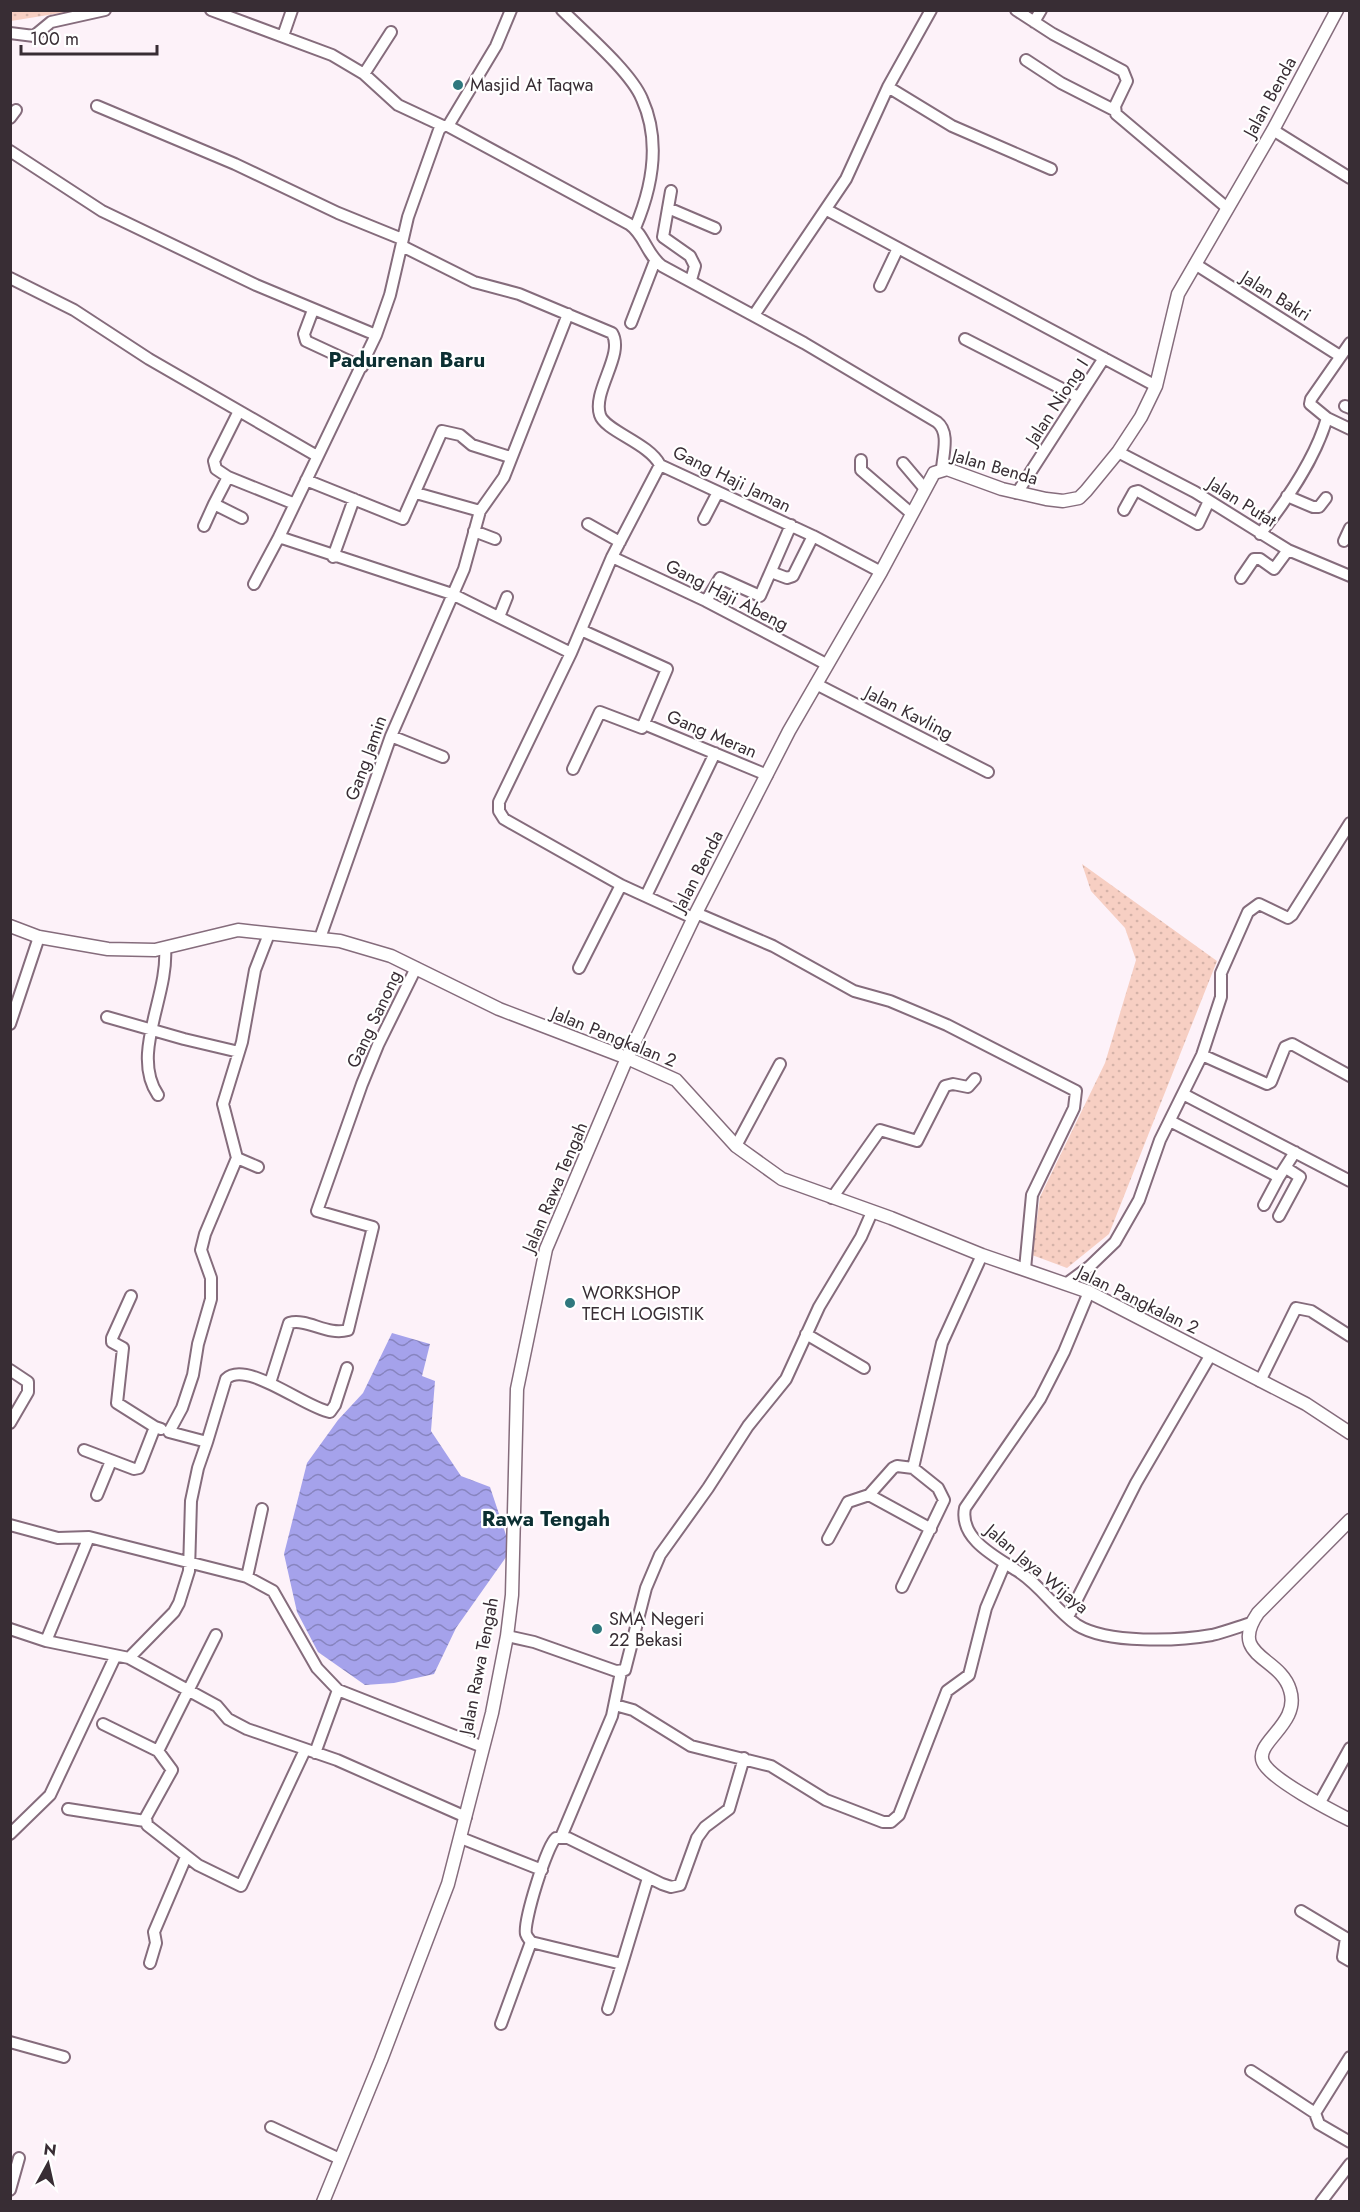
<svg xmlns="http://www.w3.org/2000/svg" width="1360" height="2212" font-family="Jost,sans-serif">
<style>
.grass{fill:url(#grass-dots)}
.water{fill:url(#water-waves)}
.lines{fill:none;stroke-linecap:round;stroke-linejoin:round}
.minor-casing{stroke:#856c7c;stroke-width:14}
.tertiary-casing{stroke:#856c7c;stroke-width:15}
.minor{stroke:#fff;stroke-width:10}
.tertiary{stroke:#fff;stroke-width:12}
.poi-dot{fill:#2f787e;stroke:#fff;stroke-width:2}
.labels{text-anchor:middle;stroke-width:4.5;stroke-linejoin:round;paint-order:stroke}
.poi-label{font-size:18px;fill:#382d34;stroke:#fff;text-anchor:start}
.street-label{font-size:18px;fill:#382d34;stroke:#fff}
.quarter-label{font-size:21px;font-weight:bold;fill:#0b2f32;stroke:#fff}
</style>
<defs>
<pattern id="grass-dots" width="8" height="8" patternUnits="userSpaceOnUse" patternTransform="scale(1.5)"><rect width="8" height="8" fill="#f7cfc3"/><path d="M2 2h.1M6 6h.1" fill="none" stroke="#d4b2a8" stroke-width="1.8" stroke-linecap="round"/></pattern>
<pattern id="water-waves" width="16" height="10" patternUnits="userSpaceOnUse" patternTransform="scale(1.5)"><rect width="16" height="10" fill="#a5a2eb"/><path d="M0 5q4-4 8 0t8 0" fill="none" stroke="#8784bf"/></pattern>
</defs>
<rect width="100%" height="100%" fill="#fdf2f9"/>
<path class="grass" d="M 10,11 L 11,10 L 73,11 L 11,21 Z
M 1082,864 L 1217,961 L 1109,1234 L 1067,1268 L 1032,1255 L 1040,1197 L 1105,1063 L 1136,960 L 1125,928 L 1091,891 Z"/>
<path class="water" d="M 392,1333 L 430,1344 L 422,1376 L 435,1381 L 431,1431 L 461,1476 L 490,1487 L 511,1550 L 456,1628 L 434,1674 L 394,1683 L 365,1685 L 318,1652 L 297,1612 L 284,1554 L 307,1463 L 338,1420 L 363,1393 Z"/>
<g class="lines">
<defs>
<path id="minor" d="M 211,10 L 332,55 L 364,74 L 398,105 L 443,126
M 511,10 L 496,46 L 448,126 L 443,126 L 439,130 L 408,217 L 390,295 L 376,335 L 279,537 L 452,594 L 571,653 L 499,802 L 499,811 L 504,819 L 621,885 L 693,918
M 562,10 C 584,32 631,72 642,99 C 661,141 652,188 635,228
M 1016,10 L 1053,34 L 1123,71 L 1127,81 L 1115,106 L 1116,114 L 1226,207
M 1034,22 L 1041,10
M 10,33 L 34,36 L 51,22 L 105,10
M 283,36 L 292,10
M 1026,60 L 1061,83 L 1114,110
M 364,74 L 391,32
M 888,87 L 952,126 L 1051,169
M 97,106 L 235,164 L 338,213 L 402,239
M 10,118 L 16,110
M 448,126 L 629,224 C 645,235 646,254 662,266 L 804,343 L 937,422 C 950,432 943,454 942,469
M 1273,130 L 1350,178
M 10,151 L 102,211 L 256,285 L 376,335
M 671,191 L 663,237 L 690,256 L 695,266 L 691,280
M 668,208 L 715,228
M 827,210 L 1156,386
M 402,246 L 474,282 L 519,294 L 612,333 C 625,354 592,391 600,415 C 605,431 649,443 660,465 L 813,536 L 881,572
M 1195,264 L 1340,356
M 10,278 L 74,310 L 149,359 L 317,456
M 880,286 L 898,248
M 313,310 L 304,334 L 306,341 L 362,367
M 754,315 L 846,179 L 888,87 L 931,10
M 631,323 L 655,261
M 965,339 L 1078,397
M 1345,406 L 1350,408
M 1327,418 L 1350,429
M 1118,452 L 1195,492 L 1288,550 L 1350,576
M 861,460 L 861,470 L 912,514
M 903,463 L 925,489
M 228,477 L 216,469 L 214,461 L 239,411
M 306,480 L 403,519 L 442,431 L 460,435 L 472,445 L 510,457
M 416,493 L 480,511
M 1017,493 L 1104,358
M 1287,496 L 1313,507 L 1319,507 L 1326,498
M 1124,510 L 1134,492 L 1138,491 L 1198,524 L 1209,501
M 242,518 L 214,504 L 228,477 L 295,504
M 704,519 L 718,492
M 588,524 L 620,542
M 204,526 L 214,504
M 474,531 L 495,539
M 1260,534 C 1286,501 1315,460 1327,418 L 1310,404 L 1311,399 L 1350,343
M 1344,541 L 1350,528
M 333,557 L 354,499
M 612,557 L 706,601 L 826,664
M 771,572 L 787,578 L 793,576 L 813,536
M 1241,578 L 1254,559 L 1260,559 L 1274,569 L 1288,550
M 254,584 L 279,537
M 706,601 L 720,578 L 760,596 L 791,525
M 499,617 L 507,597
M 571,653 L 612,557 L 660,465
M 816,684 L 988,772
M 644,724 L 767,775
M 391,736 L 443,757
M 573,769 L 600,712 L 642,728 L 667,669 L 581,630
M 646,896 L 715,753
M 696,913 L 773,946 L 854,991 L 890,1001 L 947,1025 L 1076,1091 L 1074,1108 L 1032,1195 L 1025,1269
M 320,938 L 391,736 L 464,569 L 480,511 L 504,477 L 568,314
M 579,968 L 621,885
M 107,1017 L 184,1039 L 239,1052
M 10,1024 L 39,937
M 1202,1055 L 1267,1084 L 1271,1082 L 1285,1047 L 1292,1044 L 1350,1076
M 1183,1094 L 1350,1181
M 158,1095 C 130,1054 169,996 165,948
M 1170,1121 L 1279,1177 L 1295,1152
M 736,1146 L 780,1064
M 237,1158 L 258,1167
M 832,1198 L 880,1130 L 917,1141 L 945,1086 L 953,1084 L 968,1087 L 975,1079
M 1264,1205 L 1279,1177
M 1279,1216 L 1300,1177 L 1286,1168
M 1066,1284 L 1089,1267 L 1115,1242 L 1139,1200 L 1160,1140 L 1202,1055 L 1221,997 L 1221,973 L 1248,912 L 1259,904 L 1288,918 L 1292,915 L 1350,823
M 1089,1292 L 1064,1352 L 1040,1399 L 965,1508 C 959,1538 994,1556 1016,1570 C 1040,1584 1055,1610 1077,1625 C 1107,1644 1178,1641 1212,1635 C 1225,1632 1238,1627 1251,1623
M 131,1296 L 112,1338 L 112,1342 L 123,1348 L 117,1403 L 155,1427
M 806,1334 L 864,1368
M 10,1370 L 28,1382 L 28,1392 L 10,1423
M 1260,1381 L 1296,1308 L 1311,1311 L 1350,1336
M 270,1383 L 289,1323 C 308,1318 327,1336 348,1330 L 373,1227 L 317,1211 L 362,1084 L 378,1045 L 416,968
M 207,1442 L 226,1379 C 246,1359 305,1408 330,1412 L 335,1405 L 347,1368
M 84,1450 L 134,1469 L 139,1468 L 155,1427 L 161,1429
M 97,1495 L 111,1461
M 869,1495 L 931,1529
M 10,1525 L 58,1538 L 89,1537 L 247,1577 L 273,1591 L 317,1668 L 338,1690 L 483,1747
M 89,1537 L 46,1641 L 129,1658 L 217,1706 L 228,1719 L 247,1729 L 337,1760 L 466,1817
M 828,1539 L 848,1502 L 869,1495 L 893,1468 L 897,1466 L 913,1468
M 247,1577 L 262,1509
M 902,1587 L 944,1500 L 938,1488 L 913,1468 L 942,1343 L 982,1255
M 1068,1617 L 1136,1483 L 1210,1356
M 10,1629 L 46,1641
M 507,1636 L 534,1642 L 616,1671 L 625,1670 L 646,1588 L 660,1555 L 708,1488 L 748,1426 L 786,1379 L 819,1307 L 861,1237 L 872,1212
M 129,1658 L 174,1612 L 179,1603 L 189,1571 L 191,1501 L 198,1468 L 207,1442 L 169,1432 L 182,1408 L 193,1375 L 198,1344 L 211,1299 L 211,1278 L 201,1250 L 205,1234 L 237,1158 L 223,1104 L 242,1042 L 255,970 L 269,934
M 615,1705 L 633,1710 L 691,1746 L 771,1766 L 826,1800 L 883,1822 L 891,1822 L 899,1815 L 947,1691 L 969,1675 L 986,1608 L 1005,1563
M 103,1724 L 158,1751 L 172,1770 L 146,1817 L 147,1825 L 198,1865 L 241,1886 L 305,1750
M 158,1751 L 216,1635
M 315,1753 L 338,1690
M 1319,1804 L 1350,1748
M 68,1809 L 145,1821
M 10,1834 L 50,1795 L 115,1657
M 561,1837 L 612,1716 L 621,1672
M 461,1838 L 542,1870
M 1301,1911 L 1346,1938 L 1343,1957 L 1350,1961
M 531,1942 C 529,1939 527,1937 526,1934 C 523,1922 547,1845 556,1838 L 568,1838 L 662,1884 L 671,1887 L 680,1885 L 697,1838 L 705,1827 L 729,1809 L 744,1758
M 150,1963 L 156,1943 L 154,1932 L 186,1857
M 622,1964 L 648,1878
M 501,2024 L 531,1942 L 622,1964 L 608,2009
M 10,2042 L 64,2057
M 1350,2057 L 1315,2113 L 1319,2124 L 1350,2142
M 1251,2071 L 1315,2113
M 271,2127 L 340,2159
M 10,2190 L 19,2158
M 1321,2202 L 1350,2164"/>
<path id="tertiary" d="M 10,926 L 39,937 L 108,949 L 155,950 L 238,930 L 340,941 L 391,956 L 499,1009 L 627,1058 L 676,1080 L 736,1146 L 782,1179 L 891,1218 L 982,1255 L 1089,1292 L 1306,1404 L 1350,1433
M 1350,1520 L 1258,1613 C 1228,1657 1280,1656 1290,1690 C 1301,1724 1254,1742 1263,1762 C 1270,1779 1332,1811 1350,1820
M 323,2202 L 381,2060 L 448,1884 L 492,1713 L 507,1636 L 512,1595 L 517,1389 L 546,1249 L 627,1058 L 696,913 L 789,731 L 881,572 L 934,473 L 947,469 L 1002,489 L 1046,499 L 1063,501 L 1079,498 L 1086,491 L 1118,452 L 1141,417 L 1156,386 L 1178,294 L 1273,130 L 1337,10"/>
</defs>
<use href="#minor" class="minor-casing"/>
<use href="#tertiary" class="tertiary-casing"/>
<use href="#minor" class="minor"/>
<use href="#tertiary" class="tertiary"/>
</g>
<g class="poi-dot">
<circle cx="458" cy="85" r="6"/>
<circle cx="570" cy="1303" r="6"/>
<circle cx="597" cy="1629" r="6"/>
</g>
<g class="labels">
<g class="poi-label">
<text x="470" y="91">Masjid At Taqwa</text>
<text x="582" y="1299">WORKSHOP<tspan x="582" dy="21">TECH LOGISTIK</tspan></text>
<text x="609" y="1625">SMA Negeri<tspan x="609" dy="21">22 Bekasi</tspan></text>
</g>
<g class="street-label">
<text transform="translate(1270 97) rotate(-61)" y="6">Jalan Benda</text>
<text transform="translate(1276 296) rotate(32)" y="6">Jalan Bakri</text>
<text transform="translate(1057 402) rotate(-57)" y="6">Jalan Niong I</text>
<text transform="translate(995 467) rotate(16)" y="6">Jalan Benda</text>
<text transform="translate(732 479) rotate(26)" y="6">Gang Haji Jaman</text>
<text transform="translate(1242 502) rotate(32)" y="6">Jalan Putat</text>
<text transform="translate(727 595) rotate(27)" y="6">Gang Haji Abeng</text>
<text transform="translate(909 713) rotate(27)" y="6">Jalan Kavling</text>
<text transform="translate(712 734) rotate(23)" y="6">Gang Meran</text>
<text transform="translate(366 758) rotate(-70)" y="6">Gang Jamin</text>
<text transform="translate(698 871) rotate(-63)" y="6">Jalan Benda</text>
<text transform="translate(374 1019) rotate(-65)" y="6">Gang Sanong</text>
<text transform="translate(614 1037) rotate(22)" y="6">Jalan Pangkalan 2</text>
<text transform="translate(555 1187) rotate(-67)" y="6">Jalan Rawa Tengah</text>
<text transform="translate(1138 1300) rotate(26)" y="6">Jalan Pangkalan 2</text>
<text transform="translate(1037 1569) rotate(40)" y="6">Jalan Jaya Wijaya</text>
<text transform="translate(479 1666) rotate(-79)" y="6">Jalan Rawa Tengah</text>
</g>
<g class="quarter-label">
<text x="407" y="367">Padurenan Baru</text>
<text x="546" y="1526">Rawa Tengah</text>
</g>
</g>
<rect width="1360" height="2212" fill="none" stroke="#382d34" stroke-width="24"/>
<g transform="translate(48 2164) rotate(8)" stroke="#ffffff" stroke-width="4.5" paint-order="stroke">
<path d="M0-4.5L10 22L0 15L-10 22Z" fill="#382d34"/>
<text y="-9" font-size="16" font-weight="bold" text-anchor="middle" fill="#382d34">N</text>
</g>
<path d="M21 45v9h136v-9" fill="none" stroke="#382d34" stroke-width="3"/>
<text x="30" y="45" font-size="18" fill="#382d34" stroke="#ffffff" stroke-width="4.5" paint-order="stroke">100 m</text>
</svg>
